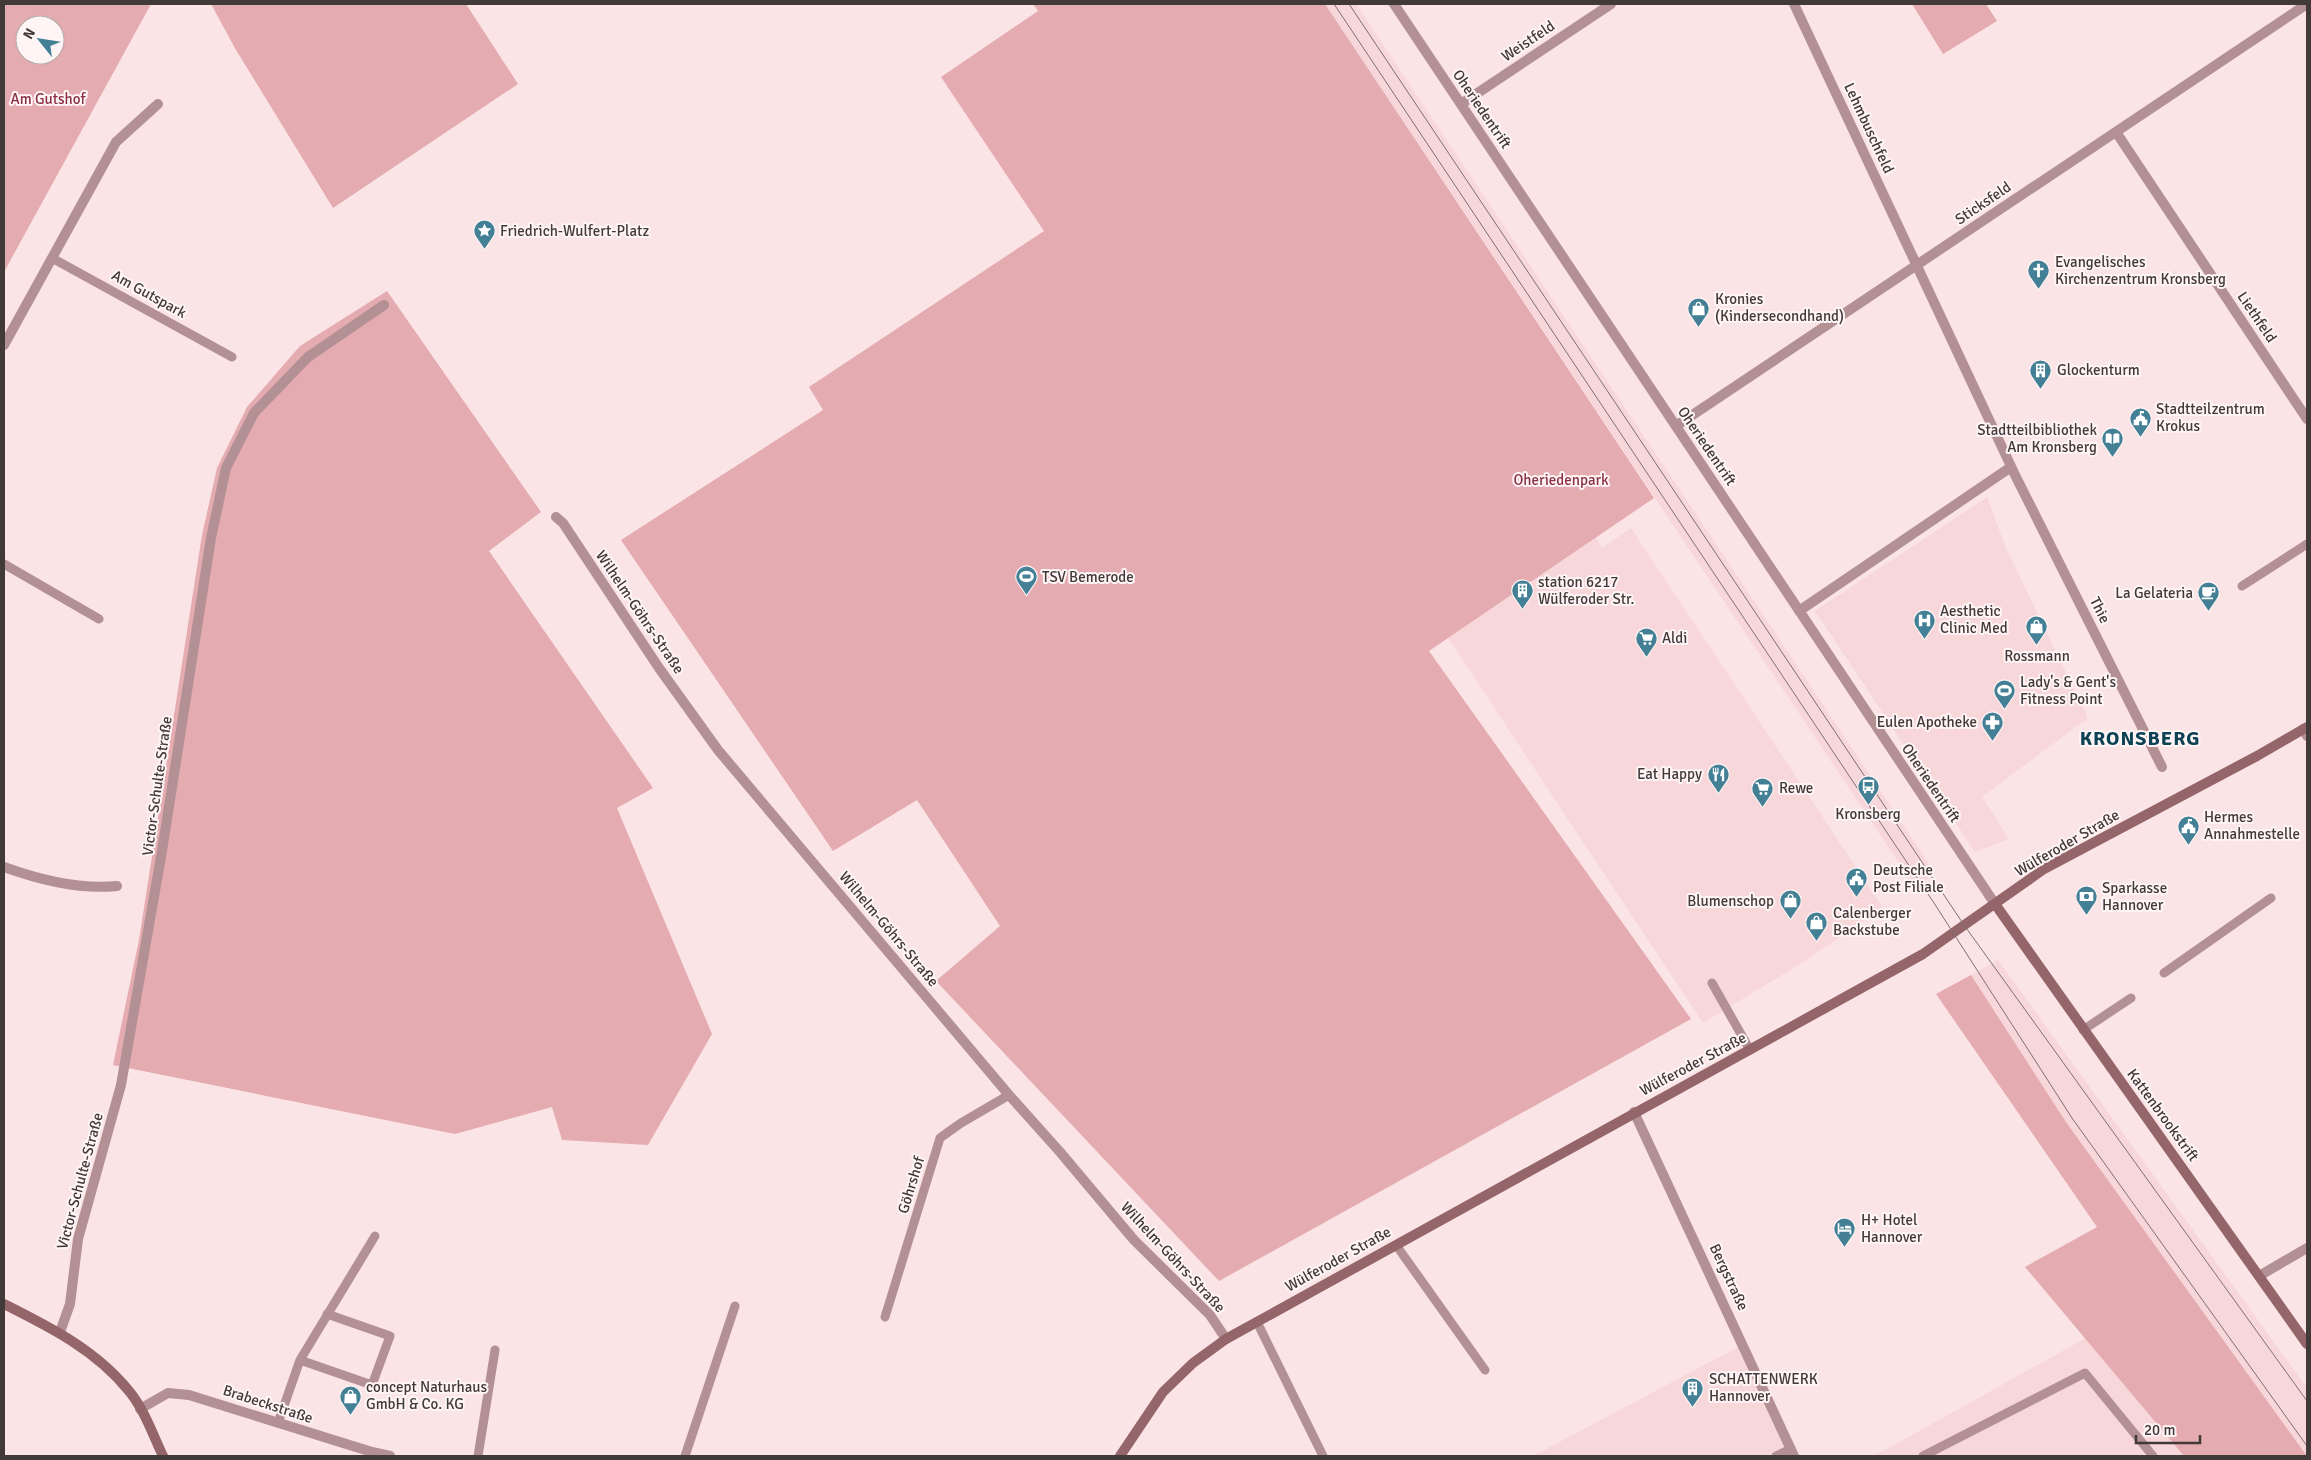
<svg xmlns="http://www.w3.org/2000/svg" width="2311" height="1460" font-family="Signika,sans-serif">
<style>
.built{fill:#f7d7d9}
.green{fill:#e4abb0;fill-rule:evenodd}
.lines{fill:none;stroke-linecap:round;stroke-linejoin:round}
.lane{stroke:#b29093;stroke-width:9}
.street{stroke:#b29093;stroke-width:10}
.secondary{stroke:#946569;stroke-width:10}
.tram{stroke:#7d7070;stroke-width:1}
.labels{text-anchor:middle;stroke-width:4;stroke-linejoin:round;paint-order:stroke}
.street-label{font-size:15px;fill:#423939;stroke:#fff5f6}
.park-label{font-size:15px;fill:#893040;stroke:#fff5f6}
.poi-label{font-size:15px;fill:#423939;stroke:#fff5f6;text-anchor:start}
.district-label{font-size:20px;font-weight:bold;letter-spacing:1px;fill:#0c4253;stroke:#fff5f6}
</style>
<rect width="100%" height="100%" fill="#fbe4e6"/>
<path class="built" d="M 1325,4 L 1356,4 L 1935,873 L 1915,887 Z
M 1987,497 L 2006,548 L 2088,718 L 1982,797 L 2009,839 L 1975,852 L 1815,611 Z
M 1631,528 L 1883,908 L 1800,964 L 1703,1023 L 1448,638 L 1596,538 L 1602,548 Z
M 1998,960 L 2307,1388 L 2307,1456 L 2066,1122 L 1971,975 Z
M 2086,1338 L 2184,1456 L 1874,1456 Z
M 1744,1344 L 1794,1456 L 1533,1456 Z"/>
<path class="green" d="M 4,4 L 151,4 L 4,272 ZM 25,25 L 55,25 L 55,55 L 25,55 Z
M 211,4 L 466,4 L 518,84 L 333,208 L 236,50 Z
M 1033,4 L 1325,4 L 1654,498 L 1429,651 L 1691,1019 L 1219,1281 L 936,981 L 1000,926 L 917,800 L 833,851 L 621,540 L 823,410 L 809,387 L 1044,231 L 941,77 L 1038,11 Z
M 1912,4 L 1986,4 L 1997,21 L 1943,54 Z
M 387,291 L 541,512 L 489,551 L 653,788 L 617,808 L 712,1034 L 648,1145 L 562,1140 L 552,1107 L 455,1134 L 113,1065 L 139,940 L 202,535 L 217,468 L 247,407 L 300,346 Z
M 1971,975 L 2066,1122 L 2307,1456 L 2184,1456 L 2025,1267 L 2097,1227 L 1936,994 Z"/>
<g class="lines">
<path class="lane" d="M 52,258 L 232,357
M 4,564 L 99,619
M 2242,586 L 2307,544
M 2164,973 L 2271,898
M 1712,983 L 1750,1050
M 2083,1030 L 2131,998
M 1396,1245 L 1485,1370
M 885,1317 L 940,1138 L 961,1123 L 1009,1095
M 1257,1322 L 1323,1456
M 300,1360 L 372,1385 L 390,1336 L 327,1314
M 278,1423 L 300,1360 L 375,1236
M 478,1456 L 495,1350
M 685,1456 L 735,1306
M 1776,1456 L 1791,1449
M 1923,1456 L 2085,1373 L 2153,1456"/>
<path class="street" d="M 1394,4 L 1995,904
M 1794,4 L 2016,477 L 2162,767
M 1461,104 L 1611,4
M 2116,132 L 2307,419
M 4,345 L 116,142 L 158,104
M 1676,426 L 2307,4
M 556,517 L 563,523 L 659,668 L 718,750 L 1009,1095 L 1060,1152 L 1134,1240 L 1210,1315 L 1226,1339
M 1799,611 L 2011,467
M 2303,729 L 2307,736
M 4,867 C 40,880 79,890 117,886
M 1634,1112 L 1794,1456
M 2259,1276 L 2307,1248
M 60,1332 L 70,1304 L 78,1239 L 121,1085 L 162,851 L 211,538 L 226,468 L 254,413 L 308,357 L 384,305
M 140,1409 L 168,1393 L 189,1395 L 372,1452 L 390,1456"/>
<path class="secondary" d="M 1995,904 L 2307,1344
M 4,1304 C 50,1327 96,1350 129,1391 C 144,1409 153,1435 163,1456
M 1120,1456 L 1163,1392 L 1193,1363 L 1226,1339 L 1923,954 L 2044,869 L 2257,756 L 2307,727"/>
<path class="tram" d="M 1334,4 L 1934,903 L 2072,1118 L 2307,1446
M 1349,4 L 1964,925 L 2307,1401"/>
</g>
<defs>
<symbol id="sight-pin" viewBox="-11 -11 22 30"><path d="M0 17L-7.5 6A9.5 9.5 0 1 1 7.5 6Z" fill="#438096" stroke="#fff5f6"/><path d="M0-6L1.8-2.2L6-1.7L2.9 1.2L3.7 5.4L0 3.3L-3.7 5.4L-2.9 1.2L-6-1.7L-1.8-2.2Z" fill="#fff"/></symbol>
<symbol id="church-pin" viewBox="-11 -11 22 30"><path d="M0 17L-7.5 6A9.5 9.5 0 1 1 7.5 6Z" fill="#438096" stroke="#fff5f6"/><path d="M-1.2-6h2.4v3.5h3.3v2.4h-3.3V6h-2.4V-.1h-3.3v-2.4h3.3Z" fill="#fff"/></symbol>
<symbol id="shop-pin" viewBox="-11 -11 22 30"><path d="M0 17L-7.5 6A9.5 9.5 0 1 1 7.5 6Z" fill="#438096" stroke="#fff5f6"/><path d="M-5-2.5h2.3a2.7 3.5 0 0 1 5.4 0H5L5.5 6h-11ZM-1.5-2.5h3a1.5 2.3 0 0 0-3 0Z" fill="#fff"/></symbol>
<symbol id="building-pin" viewBox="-11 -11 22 30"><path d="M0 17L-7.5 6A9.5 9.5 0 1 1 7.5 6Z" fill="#438096" stroke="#fff5f6"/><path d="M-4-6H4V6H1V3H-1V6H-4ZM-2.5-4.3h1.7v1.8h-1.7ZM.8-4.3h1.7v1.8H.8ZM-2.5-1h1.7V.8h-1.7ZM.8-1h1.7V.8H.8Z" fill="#fff"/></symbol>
<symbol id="civic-pin" viewBox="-11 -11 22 30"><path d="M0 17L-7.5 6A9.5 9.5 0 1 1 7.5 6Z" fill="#438096" stroke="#fff5f6"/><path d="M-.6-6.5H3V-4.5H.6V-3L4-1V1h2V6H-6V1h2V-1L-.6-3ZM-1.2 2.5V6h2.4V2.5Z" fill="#fff"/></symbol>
<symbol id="library-pin" viewBox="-11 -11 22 30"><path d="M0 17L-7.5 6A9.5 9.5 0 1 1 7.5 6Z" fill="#438096" stroke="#fff5f6"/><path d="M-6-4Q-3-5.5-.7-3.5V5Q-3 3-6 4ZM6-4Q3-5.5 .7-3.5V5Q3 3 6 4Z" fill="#fff"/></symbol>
<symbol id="stadium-pin" viewBox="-11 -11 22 30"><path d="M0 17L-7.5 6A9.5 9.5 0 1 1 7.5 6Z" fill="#438096" stroke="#fff5f6"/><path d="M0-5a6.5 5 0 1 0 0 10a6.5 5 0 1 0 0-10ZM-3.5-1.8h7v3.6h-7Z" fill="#fff"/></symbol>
<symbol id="cafe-pin" viewBox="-11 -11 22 30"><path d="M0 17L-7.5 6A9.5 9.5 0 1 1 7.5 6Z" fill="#438096" stroke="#fff5f6"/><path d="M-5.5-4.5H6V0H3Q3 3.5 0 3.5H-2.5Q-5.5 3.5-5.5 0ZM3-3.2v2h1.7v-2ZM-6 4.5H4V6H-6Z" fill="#fff"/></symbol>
<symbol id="hospital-pin" viewBox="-11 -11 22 30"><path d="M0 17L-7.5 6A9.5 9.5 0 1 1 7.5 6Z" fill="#438096" stroke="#fff5f6"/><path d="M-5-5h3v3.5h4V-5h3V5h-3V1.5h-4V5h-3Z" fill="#fff"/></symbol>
<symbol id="supermarket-pin" viewBox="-11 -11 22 30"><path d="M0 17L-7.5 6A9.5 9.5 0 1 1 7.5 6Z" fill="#438096" stroke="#fff5f6"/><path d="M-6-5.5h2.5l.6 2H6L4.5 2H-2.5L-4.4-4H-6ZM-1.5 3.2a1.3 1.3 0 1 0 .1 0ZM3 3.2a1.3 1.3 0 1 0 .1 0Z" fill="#fff"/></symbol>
<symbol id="pharmacy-pin" viewBox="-11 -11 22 30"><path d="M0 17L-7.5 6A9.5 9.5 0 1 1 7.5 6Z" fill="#438096" stroke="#fff5f6"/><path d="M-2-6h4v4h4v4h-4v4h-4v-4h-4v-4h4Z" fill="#fff"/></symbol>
<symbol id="restaurant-pin" viewBox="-11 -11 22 30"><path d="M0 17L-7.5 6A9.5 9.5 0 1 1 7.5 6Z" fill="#438096" stroke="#fff5f6"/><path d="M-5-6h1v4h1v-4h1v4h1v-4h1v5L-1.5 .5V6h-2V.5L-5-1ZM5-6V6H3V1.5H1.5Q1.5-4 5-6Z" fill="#fff"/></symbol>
<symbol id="bus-pin" viewBox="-11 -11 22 30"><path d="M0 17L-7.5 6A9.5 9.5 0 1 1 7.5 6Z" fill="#438096" stroke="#fff5f6"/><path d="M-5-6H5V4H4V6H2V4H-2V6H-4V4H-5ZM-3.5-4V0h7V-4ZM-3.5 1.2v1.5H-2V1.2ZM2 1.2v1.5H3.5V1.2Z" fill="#fff"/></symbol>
<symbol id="bank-pin" viewBox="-11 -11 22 30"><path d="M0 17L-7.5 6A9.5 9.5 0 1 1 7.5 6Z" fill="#438096" stroke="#fff5f6"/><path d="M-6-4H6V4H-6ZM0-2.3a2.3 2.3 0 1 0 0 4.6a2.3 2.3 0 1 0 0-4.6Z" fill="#fff"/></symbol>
<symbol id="hotel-pin" viewBox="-11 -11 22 30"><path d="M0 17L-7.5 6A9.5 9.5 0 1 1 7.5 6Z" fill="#438096" stroke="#fff5f6"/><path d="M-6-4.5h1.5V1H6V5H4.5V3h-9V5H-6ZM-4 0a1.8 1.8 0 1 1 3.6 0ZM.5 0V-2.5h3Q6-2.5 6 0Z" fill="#fff"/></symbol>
</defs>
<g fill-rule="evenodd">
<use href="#sight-pin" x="472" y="218" width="25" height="34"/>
<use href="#church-pin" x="2026" y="258" width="25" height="34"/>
<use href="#shop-pin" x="1686" y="296" width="25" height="34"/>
<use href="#building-pin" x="2028" y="358" width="25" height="34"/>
<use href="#civic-pin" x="2128" y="406" width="25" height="34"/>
<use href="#library-pin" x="2100" y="426" width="25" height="34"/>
<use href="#stadium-pin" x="1014" y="564" width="25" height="34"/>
<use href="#building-pin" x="1510" y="578" width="25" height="34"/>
<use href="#cafe-pin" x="2196" y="580" width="25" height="34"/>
<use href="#hospital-pin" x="1912" y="608" width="25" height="34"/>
<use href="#shop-pin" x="2024" y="614" width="25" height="34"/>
<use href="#supermarket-pin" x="1634" y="626" width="25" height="34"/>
<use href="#stadium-pin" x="1992" y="678" width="25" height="34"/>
<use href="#pharmacy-pin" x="1980" y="710" width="25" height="34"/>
<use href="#restaurant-pin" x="1706" y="762" width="25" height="34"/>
<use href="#bus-pin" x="1856" y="774" width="25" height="34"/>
<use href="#supermarket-pin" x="1750" y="776" width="25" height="34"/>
<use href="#civic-pin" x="2176" y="814" width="25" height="34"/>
<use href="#civic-pin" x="1844" y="866" width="25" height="34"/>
<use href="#bank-pin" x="2074" y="884" width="25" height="34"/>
<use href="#shop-pin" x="1778" y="888" width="25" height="34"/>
<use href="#shop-pin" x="1804" y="910" width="25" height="34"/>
<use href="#hotel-pin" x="1832" y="1216" width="25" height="34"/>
<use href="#building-pin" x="1680" y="1376" width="25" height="34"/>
<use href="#shop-pin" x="338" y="1384" width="25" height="34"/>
</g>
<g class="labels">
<g class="street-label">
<text transform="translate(1528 41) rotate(-34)" y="5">Weistfeld</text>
<text transform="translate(1482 109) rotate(56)" y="5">Oheriedentrift</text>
<text transform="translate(1869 128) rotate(65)" y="5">Lehmbuschfeld</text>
<text transform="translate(1983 203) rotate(-34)" y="5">Sticksfeld</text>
<text transform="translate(149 294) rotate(29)" y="5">Am Gutspark</text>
<text transform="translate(2257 317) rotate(56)" y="5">Liethfeld</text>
<text transform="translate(1707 446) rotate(56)" y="5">Oheriedentrift</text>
<text transform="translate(2100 610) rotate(63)" y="5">Thie</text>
<text transform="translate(640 612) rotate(56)" y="5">Wilhelm-Göhrs-Straße</text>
<text transform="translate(1931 783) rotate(56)" y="5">Oheriedentrift</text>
<text transform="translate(157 786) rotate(-82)" y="5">Victor-Schulte-Straße</text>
<text transform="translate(2067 843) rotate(-30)" y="5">Wülferoder Straße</text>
<text transform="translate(889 929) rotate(50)" y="5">Wilhelm-Göhrs-Straße</text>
<text transform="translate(1693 1064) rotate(-28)" y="5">Wülferoder Straße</text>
<text transform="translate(2163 1115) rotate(54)" y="5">Kattenbrookstrift</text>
<text transform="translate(80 1181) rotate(-75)" y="5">Victor-Schulte-Straße</text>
<text transform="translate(911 1185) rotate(-73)" y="5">Göhrshof</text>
<text transform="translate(1173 1257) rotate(47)" y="5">Wilhelm-Göhrs-Straße</text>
<text transform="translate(1338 1259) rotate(-29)" y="5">Wülferoder Straße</text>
<text transform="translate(1729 1277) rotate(65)" y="5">Bergstraße</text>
<text transform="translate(268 1404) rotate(18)" y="5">Brabeckstraße</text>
</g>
<g class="park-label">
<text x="48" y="104">Am Gutshof</text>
<text x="1561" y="485">Oheriedenpark</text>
</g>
<g class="poi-label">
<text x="500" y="236">Friedrich-Wulfert-Platz</text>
<text x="2055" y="267">Evangelisches<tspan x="2055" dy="17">Kirchenzentrum Kronsberg</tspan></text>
<text x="1715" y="304">Kronies<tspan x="1715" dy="17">(Kindersecondhand)</tspan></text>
<text x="2057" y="375">Glockenturm</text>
<text x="2156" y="414">Stadtteilzentrum<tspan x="2156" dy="17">Krokus</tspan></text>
<text x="2097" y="435" text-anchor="end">Stadtteilbibliothek<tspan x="2097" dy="17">Am Kronsberg</tspan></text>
<text x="1042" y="582">TSV Bemerode</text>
<text x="1538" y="587">station 6217<tspan x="1538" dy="17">Wülferoder Str.</tspan></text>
<text x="2193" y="598" text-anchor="end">La Gelateria</text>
<text x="1940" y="616">Aesthetic<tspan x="1940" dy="17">Clinic Med</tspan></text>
<text x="1662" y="643">Aldi</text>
<text x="2037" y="661" text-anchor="middle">Rossmann</text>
<text x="2020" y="687">Lady's &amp; Gent's<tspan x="2020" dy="17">Fitness Point</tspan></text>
<text x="1977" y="727" text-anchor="end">Eulen Apotheke</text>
<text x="1702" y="779" text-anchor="end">Eat Happy</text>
<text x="1779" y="793">Rewe</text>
<text x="1868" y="819" text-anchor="middle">Kronsberg</text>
<text x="2204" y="822">Hermes<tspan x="2204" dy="17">Annahmestelle</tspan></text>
<text x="1873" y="875">Deutsche<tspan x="1873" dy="17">Post Filiale</tspan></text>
<text x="2102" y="893">Sparkasse<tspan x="2102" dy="17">Hannover</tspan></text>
<text x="1774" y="906" text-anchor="end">Blumenschop</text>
<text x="1833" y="918">Calenberger<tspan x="1833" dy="17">Backstube</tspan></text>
<text x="1861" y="1225">H+ Hotel<tspan x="1861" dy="17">Hannover</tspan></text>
<text x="1709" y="1384">SCHATTENWERK<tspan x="1709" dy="17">Hannover</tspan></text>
<text x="366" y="1392">concept Naturhaus<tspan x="366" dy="17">GmbH &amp; Co. KG</tspan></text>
</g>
<g class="district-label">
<text x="2140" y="745">KRONSBERG</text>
</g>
</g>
<rect width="2311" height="1460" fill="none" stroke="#423939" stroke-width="10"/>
<g transform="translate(40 40) rotate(300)"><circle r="24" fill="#fff5f6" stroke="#b3aaaa"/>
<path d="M0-4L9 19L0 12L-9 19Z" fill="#438096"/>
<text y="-8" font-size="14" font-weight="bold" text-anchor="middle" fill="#423939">N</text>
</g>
<path d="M2136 1435v8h64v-8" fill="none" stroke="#423939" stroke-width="2.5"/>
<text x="2144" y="1435" font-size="15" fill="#423939" stroke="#fff5f6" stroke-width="4" paint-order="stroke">20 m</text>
</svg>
